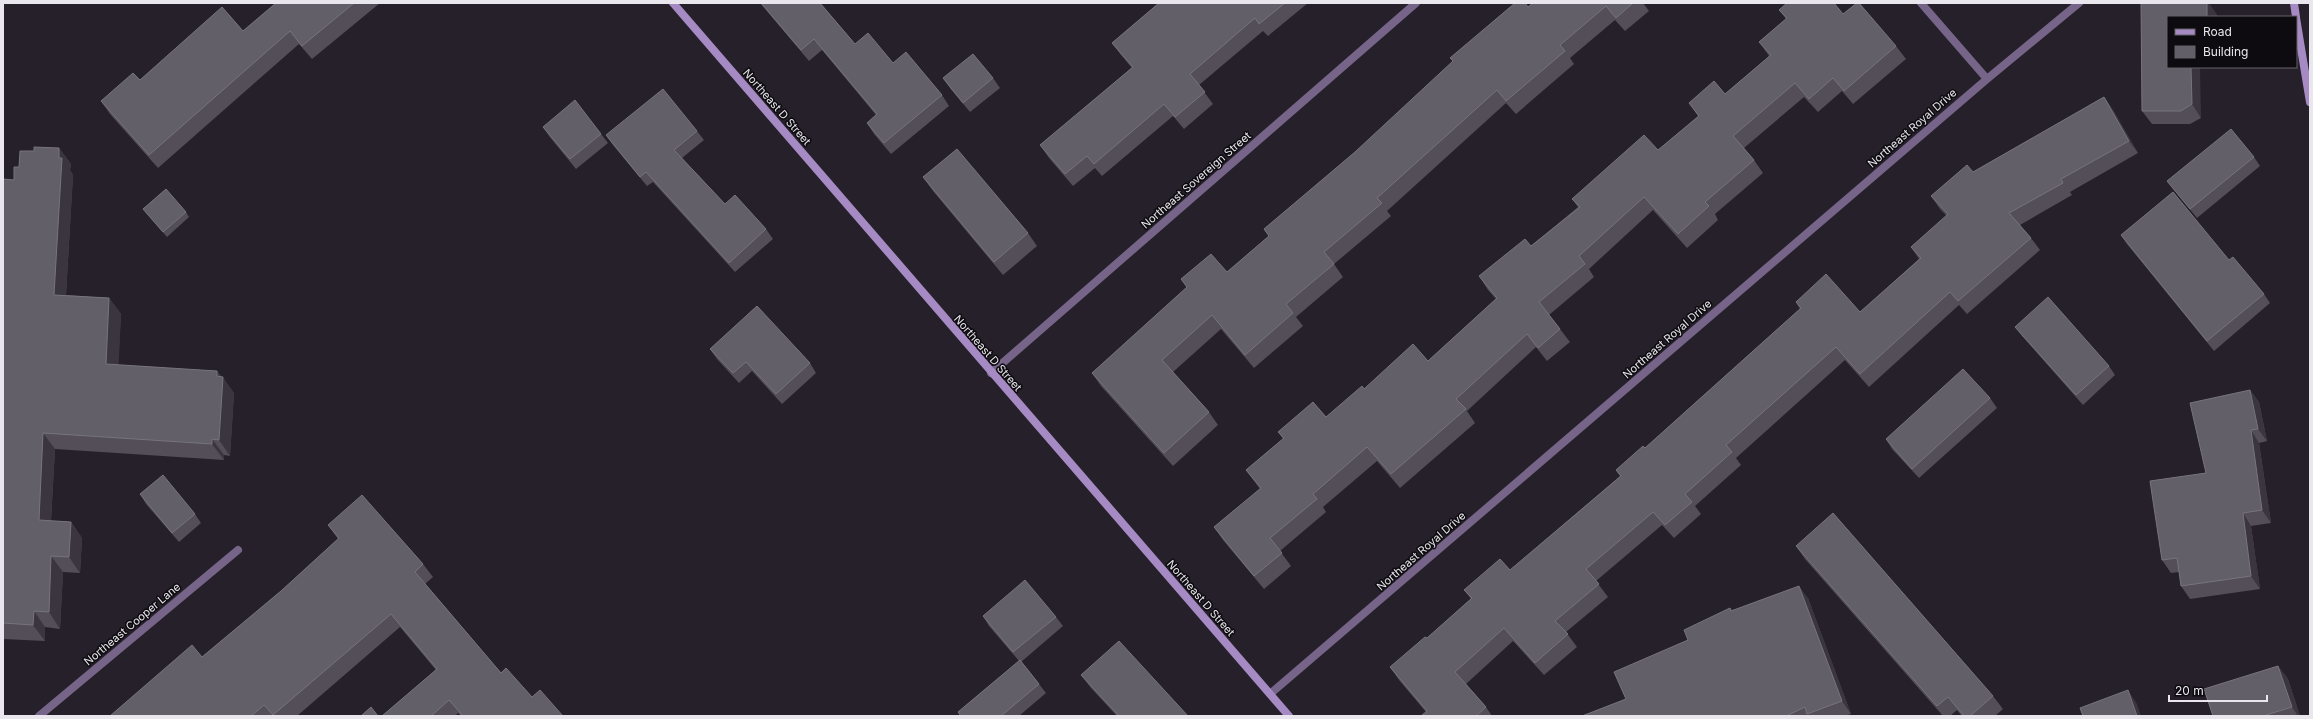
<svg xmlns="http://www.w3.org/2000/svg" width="2313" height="719" font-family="Inter,sans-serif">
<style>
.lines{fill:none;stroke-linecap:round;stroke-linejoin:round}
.street{stroke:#766589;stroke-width:8}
.secondary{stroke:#a68ac4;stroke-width:8}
.wall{fill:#534e58}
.shaded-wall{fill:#3a353f}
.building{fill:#635f68;stroke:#78747d}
.labels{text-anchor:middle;stroke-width:3;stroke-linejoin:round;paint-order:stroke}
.street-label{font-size:11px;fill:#e9e7ed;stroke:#0d0b0f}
</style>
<rect width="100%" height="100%" fill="#25202a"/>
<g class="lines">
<path class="street" d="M 1921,3 L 1987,79
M 991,373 L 1416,3
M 1270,694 L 1987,79 L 2079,3
M 39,716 L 238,550"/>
<path class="secondary" d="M 673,3 L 1289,716
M 2294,3 L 2296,17
M 2296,18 L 2310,102"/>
</g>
<path class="wall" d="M 276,3 L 380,3 L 312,59 L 299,44 L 158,168 L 110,114 L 101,101 L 140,80 L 243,31 Z
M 760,3 L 820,3 L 855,44 L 893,63 L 942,95 L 949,106 L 891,154 L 874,134 L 867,123 L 876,115 L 822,50 L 809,61 Z
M 1159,3 L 1308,3 L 1268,36 L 1263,31 L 1199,85 L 1213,104 L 1184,129 L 1173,116 L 1102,176 L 1095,168 L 1073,186 L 1049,158 L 1040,145 L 1132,68 L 1121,55 L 1112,43 Z
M 1533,3 L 1643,3 L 1649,11 L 1625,31 L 1615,20 L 1570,58 L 1574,64 L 1516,114 L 1506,103 L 1387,211 L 1391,216 L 1334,264 L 1343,277 L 1296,317 L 1303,326 L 1254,368 L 1221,329 L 1173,372 L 1209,412 L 1218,425 L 1173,466 L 1101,386 L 1092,373 L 1187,288 L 1181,279 L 1227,272 L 1269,236 L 1264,229 Z
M 2141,3 L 2216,13 L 2217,17 L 2168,17 L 2201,118 L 2190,124 L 2152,124 L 2142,111 Z
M 1779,10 L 1843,14 L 1896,46 L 1906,59 L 1853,104 L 1842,91 L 1818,112 L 1804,97 L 1744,148 L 1754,160 L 1763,173 L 1715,214 L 1718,220 L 1687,248 L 1653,210 L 1589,269 L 1594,277 L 1549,315 L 1560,329 L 1570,342 L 1547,361 L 1536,347 L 1467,411 L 1475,423 L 1400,488 L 1377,461 L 1323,507 L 1326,512 L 1280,551 L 1291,566 L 1264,589 L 1223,540 L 1214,527 L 1260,489 L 1246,470 L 1283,439 L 1278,432 L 1326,417 L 1364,389 L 1428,361 L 1496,299 L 1488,290 L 1479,276 L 1531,246 L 1578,207 L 1572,199 L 1658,150 L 1698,116 L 1689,103 L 1725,94 L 1769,56 L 1759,42 L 1786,19 Z
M 943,78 L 993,78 L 1000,88 L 970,112 L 950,88 Z
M 2104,97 L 2113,110 L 2138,153 L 2070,192 L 2072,195 L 2020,225 L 2031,238 L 2040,250 L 1967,314 L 1959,305 L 1869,387 L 1845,360 L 1736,458 L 1741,465 L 1695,506 L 1701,514 L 1674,538 L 1662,525 L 1596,581 L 1608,597 L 1566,632 L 1577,647 L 1544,675 L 1513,641 L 1466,684 L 1486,707 L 1492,716 L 1421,716 L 1426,712 L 1399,680 L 1390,667 L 1427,638 L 1471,599 L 1464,590 L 1510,570 L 1620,476 L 1616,470 L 1645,448 L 1800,309 L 1796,302 L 1860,312 L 1919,259 L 1911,247 L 1947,216 L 1940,209 L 1931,196 L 1973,172 Z
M 543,127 L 601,134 L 608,143 L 576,169 L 549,136 Z
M 697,131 L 704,140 L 682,158 L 725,204 L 766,229 L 773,239 L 735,272 L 653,182 L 647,186 L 613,145 L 606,135 Z
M 59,148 L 71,164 L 70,170 L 73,175 L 66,295 L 109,298 L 121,314 L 118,365 L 217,371 L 234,393 L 230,456 L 224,455 L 224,460 L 55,449 L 51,521 L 71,522 L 82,538 L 80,573 L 63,572 L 60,629 L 45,627 L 45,641 L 3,639 L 3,179 L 14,180 L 19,167 L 34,151 Z
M 2254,157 L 2260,166 L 2197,218 L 2174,190 L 2167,181 Z
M 923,177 L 1028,233 L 1037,246 L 1003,275 L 933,191 Z
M 143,209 L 186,212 L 189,217 L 167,237 L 147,214 Z
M 2121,235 L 2229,260 L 2264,294 L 2270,303 L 2214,351 L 2127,244 Z
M 2015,327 L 2109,366 L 2115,375 L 2083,405 L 2022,336 Z
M 710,349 L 810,363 L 816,373 L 782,404 L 752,371 L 739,383 L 717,359 Z
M 2250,390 L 2259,402 L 2267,441 L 2259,443 L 2271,523 L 2251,526 L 2260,589 L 2190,599 L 2181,586 L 2179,572 L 2171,573 L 2162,560 L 2206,473 Z
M 1990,398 L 1997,408 L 1919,478 L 1892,449 L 1886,439 Z
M 140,494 L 195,514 L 201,523 L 179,542 L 146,504 Z
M 328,525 L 423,564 L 433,577 L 425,584 L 501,673 L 532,697 L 563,716 L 461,716 L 458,713 L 455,716 L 382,716 L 436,670 L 400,627 L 297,716 L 110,716 L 202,657 L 281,591 L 338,539 Z
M 1796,546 L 1993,696 L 2003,709 L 1995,716 L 1962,716 L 1957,710 L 1950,716 L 1943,716 L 1805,559 Z
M 1808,598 L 1851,714 L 1844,716 L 1582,716 L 1626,699 L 1688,640 L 1730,608 L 1732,610 Z
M 983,616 L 1056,617 L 1063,626 L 1021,662 L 1039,684 L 1046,693 L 1019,716 L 960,716 L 958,712 L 1019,661 L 989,626 Z
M 2278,666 L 2288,679 L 2300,716 L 2213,716 Z
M 1081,675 L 1188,716 L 1117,716 L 1091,688 Z"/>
<path class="shaded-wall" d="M 2207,3 L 2209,3 L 2216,13 L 2217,17 L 2207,17 Z
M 2191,67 L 2200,67 L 2201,118 L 2192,104 Z
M 2104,97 L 2113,110 L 2138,153 L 2129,141 Z
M 59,148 L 71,164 L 70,170 L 73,175 L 65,311 L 54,295 Z
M 109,298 L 121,314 L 118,380 L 106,364 Z
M 217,371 L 223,380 L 223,377 L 234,393 L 230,456 L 219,440 Z
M 2250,390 L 2259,402 L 2267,441 L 2258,429 Z
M 2251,430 L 2259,443 L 2271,523 L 2262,510 Z
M 43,433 L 55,449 L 50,536 L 39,520 Z
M 212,439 L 224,455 L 224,460 L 212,444 Z
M 2243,513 L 2251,526 L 2260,589 L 2251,576 Z
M 71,522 L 82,538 L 80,573 L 69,557 Z
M 51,556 L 63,572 L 60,629 L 49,612 Z
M 1799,586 L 1808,598 L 1851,714 L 1842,701 Z
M 34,611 L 45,627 L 45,641 L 33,625 Z
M 2278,666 L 2288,679 L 2300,716 L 2298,716 L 2292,707 Z
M 2128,690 L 2137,704 L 2141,716 L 2137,716 Z"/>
<path class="building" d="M 276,3 L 354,3 L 302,46 L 290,31 L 149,155 L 101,101 L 133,73 L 140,80 L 222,7 L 243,31 Z
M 761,3 L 820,3 L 855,44 L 868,33 L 893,63 L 906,52 L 942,95 L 884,143 L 867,123 L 877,114 L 814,39 L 801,50 Z
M 1159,3 L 1285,3 L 1259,24 L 1255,18 L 1190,74 L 1205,92 L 1175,117 L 1164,104 L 1094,164 L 1087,156 L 1065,174 L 1040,145 L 1133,67 L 1112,43 Z
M 1515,3 L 1525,3 L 1528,7 L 1533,3 L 1633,3 L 1616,18 L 1606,6 L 1560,45 L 1565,51 L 1506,101 L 1497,90 L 1377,198 L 1382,203 L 1324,252 L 1334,264 L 1286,304 L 1293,313 L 1245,355 L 1212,315 L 1162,360 L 1209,412 L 1164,453 L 1092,373 L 1187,287 L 1181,279 L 1211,254 L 1227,272 L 1269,236 L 1264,229 L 1355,152 L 1453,61 L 1450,58 Z
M 1787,3 L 1834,3 L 1843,14 L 1857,3 L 1859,3 L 1896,46 L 1844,91 L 1833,78 L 1809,99 L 1795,83 L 1733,136 L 1754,160 L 1705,202 L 1709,206 L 1678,234 L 1644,197 L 1579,256 L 1585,264 L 1539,302 L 1560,329 L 1538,348 L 1527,334 L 1456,399 L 1466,409 L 1391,474 L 1367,447 L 1313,494 L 1317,499 L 1270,538 L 1282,553 L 1254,576 L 1214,527 L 1261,488 L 1246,470 L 1284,438 L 1278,432 L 1313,402 L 1326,417 L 1362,386 L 1364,389 L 1413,344 L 1428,361 L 1497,298 L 1479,276 L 1525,239 L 1531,246 L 1580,207 L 1572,199 L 1644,135 L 1658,150 L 1699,116 L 1689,103 L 1714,81 L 1725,94 L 1771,55 L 1759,42 L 1787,18 L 1779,10 Z
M 2141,3 L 2207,3 L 2207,17 L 2168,17 L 2168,67 L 2191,67 L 2192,104 L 2181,111 L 2142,111 Z
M 973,54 L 993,78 L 963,103 L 943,78 Z
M 663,89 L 697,131 L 674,150 L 725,204 L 735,195 L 766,229 L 729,263 L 646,172 L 640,177 L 606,135 Z
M 2104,97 L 2129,141 L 2061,179 L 2063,183 L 2009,213 L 2031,238 L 1958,301 L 1950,292 L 1860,374 L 1836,347 L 1726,445 L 1732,452 L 1685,494 L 1692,502 L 1665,525 L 1653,512 L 1586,569 L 1599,584 L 1555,621 L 1568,634 L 1535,663 L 1504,628 L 1455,672 L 1486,707 L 1476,716 L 1421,716 L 1427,711 L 1390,667 L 1425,637 L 1427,638 L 1472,598 L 1464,590 L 1500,559 L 1510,570 L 1621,476 L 1616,470 L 1643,446 L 1645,448 L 1801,308 L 1796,302 L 1826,274 L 1860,312 L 1921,258 L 1911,247 L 1948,214 L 1931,196 L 1967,165 L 1973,172 Z
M 575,100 L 601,134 L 570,159 L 543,127 Z
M 2231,129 L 2254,157 L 2190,209 L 2167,181 Z
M 34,147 L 59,148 L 59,158 L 62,158 L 54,295 L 109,298 L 106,364 L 217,371 L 217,376 L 223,377 L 219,440 L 212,439 L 212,444 L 43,433 L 39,520 L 71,522 L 69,557 L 51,556 L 49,612 L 34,611 L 33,625 L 3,623 L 3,179 L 14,180 L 14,167 L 19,167 L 20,151 L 34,151 Z
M 957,149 L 1028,233 L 994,262 L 923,177 Z
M 166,189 L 186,212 L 163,232 L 143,209 Z
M 2173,192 L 2229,260 L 2233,257 L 2264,294 L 2207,341 L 2121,235 Z
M 2048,297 L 2109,366 L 2076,395 L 2015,327 Z
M 757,306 L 810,363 L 776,394 L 746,362 L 733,373 L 710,349 Z
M 1963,369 L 1990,398 L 1912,469 L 1886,439 Z
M 2250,390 L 2258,429 L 2251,430 L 2262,510 L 2243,513 L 2251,576 L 2181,586 L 2177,558 L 2162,560 L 2150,481 L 2206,473 L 2190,403 Z
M 163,475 L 195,514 L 172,533 L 140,494 Z
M 362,495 L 423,564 L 415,572 L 501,673 L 506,668 L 532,697 L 540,690 L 563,716 L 463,716 L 449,700 L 431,716 L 382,716 L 437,669 L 391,614 L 273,715 L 264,705 L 251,716 L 110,716 L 192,645 L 202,657 L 281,591 L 339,538 L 328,525 Z
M 1833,513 L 1993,696 L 1970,716 L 1964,716 L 1948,697 L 1937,706 L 1796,546 Z
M 1025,580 L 1056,617 L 1013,652 L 983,616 Z
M 1799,586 L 1842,701 L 1807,714 L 1805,707 L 1786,716 L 1582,716 L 1626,699 L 1614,672 L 1688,640 L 1684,630 L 1730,608 L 1731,611 Z
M 1119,641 L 1188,716 L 1119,716 L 1081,675 Z
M 1020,660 L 1039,684 L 1001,716 L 961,716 L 958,712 Z
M 2278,666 L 2292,707 L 2266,715 L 2266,716 L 2213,716 L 2204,689 Z
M 2128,690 L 2137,716 L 2083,716 L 2080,708 Z
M 371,707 L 378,716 L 361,716 Z"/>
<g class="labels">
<g class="street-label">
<text transform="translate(777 107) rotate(49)" y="4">Northeast D Street</text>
<text transform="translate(1912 128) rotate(-41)" y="4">Northeast Royal Drive</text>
<text transform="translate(1196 180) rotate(-41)" y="4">Northeast Sovereign Street</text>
<text transform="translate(1667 339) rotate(-41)" y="4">Northeast Royal Drive</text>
<text transform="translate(988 353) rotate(49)" y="4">Northeast D Street</text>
<text transform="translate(1421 551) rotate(-41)" y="4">Northeast Royal Drive</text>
<text transform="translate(1201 598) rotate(49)" y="4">Northeast D Street</text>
<text transform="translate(132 624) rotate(-40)" y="4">Northeast Cooper Lane</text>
</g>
</g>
<rect width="2313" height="719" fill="none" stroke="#e9e7ed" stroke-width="8"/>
<rect x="2167" y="16" width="130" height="52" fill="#0d0b0f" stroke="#656368"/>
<rect x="2175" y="29" width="20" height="6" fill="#a68ac4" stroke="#656368"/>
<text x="2203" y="36" font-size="12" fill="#e9e7ed">Road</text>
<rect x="2175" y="46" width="20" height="12" fill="#635f68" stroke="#656368"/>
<text x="2203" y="56" font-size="12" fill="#e9e7ed">Building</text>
<path d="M2169 695v6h98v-6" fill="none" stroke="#e9e7ed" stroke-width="2"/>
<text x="2175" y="695" font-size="12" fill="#e9e7ed" stroke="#0d0b0f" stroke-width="3" paint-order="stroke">20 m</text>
</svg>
